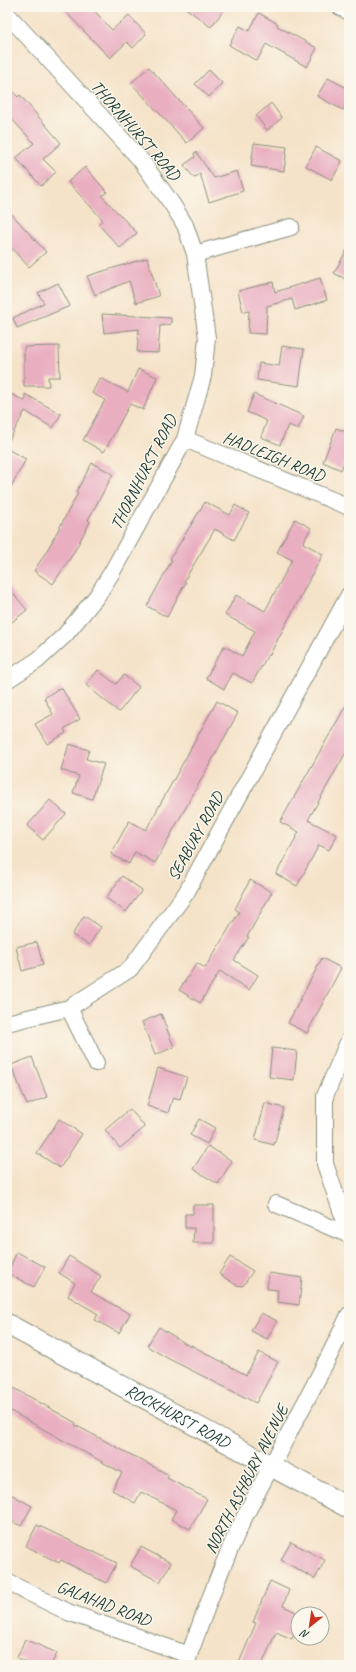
<svg xmlns="http://www.w3.org/2000/svg" width="356" height="1672" font-family="Caveat,sans-serif">
<style>
.building{fill:#e9afc1}
.lines{fill:none;stroke-linecap:round;stroke-linejoin:round}
.minor-casing{stroke:#8a907e;stroke-width:18}
.tertiary-casing{stroke:#8a907e;stroke-width:22}
.minor{stroke:#fff;stroke-width:16}
.tertiary{stroke:#fff;stroke-width:20}
.labels{text-anchor:middle;stroke-width:3;stroke-linejoin:round;paint-order:stroke}
.street-label{font-size:17px;fill:#1f3d34;stroke:#fbf7ec}
</style>
<rect width="100%" height="100%" fill="#fbf7ec"/>
<filter id="ink" filterUnits="userSpaceOnUse"><feTurbulence type="fractalNoise" baseFrequency=".025" numOctaves="2"/><feDisplacementMap in="SourceGraphic" scale="8" xChannelSelector="R" yChannelSelector="G"/><feConvolveMatrix kernelMatrix="1 2 1 2 8 2 1 2 1" color-interpolation-filters="sRGB"/></filter>
<filter id="wash" filterUnits="userSpaceOnUse"><feTurbulence type="fractalNoise" baseFrequency=".012" numOctaves="4" result="noise"/><feDisplacementMap in="SourceGraphic" scale="16" xChannelSelector="R" yChannelSelector="G"/><feGaussianBlur stdDeviation="0.9" result="paint"/><feColorMatrix in="noise" values="0 0 0 0 0 0 0 0 0 0 0 0 0 0 0 0 0 1.4 0 .05"/><feComposite in="paint" operator="in"/></filter>
<g filter="url(#wash)">
<rect width="100%" height="100%" fill="#f5e3c9"/>
<g id="blocks">
<path class="building" d="M 61,7 L 91,7 L 112,30 L 129,15 L 146,34 L 133,48 L 127,42 L 110,58 Z
M 184,7 L 226,7 L 211,27 Z
M 259,13 L 278,24 L 277,26 L 317,48 L 307,67 L 266,44 L 257,61 L 229,45 L 240,26 L 249,31 Z
M 149,67 L 204,128 L 187,143 L 131,83 Z
M 209,70 L 222,83 L 209,97 L 195,84 Z
M 328,78 L 349,89 L 349,99 L 343,110 L 317,96 Z
M 7,84 L 18,97 L 20,95 L 61,143 L 43,159 L 56,172 L 41,186 L 16,158 L 34,143 L 7,114 Z
M 271,103 L 282,118 L 267,130 L 256,116 Z
M 254,143 L 287,147 L 284,171 L 251,166 Z
M 316,147 L 342,161 L 332,180 L 306,166 Z
M 196,152 L 214,178 L 237,171 L 243,191 L 209,202 L 200,174 L 194,178 L 184,165 L 195,157 L 194,153 Z
M 85,167 L 107,192 L 102,196 L 137,233 L 120,248 L 98,224 L 103,220 L 68,182 Z
M 7,209 L 46,252 L 29,267 L 7,243 Z
M 349,246 L 349,281 L 334,273 Z
M 147,258 L 159,296 L 136,303 L 129,281 L 95,295 L 87,276 Z
M 320,278 L 327,300 L 295,310 L 292,299 L 267,306 L 266,334 L 248,333 L 249,311 L 243,312 L 238,291 L 273,282 L 275,292 Z
M 58,283 L 70,306 L 17,328 L 13,318 L 44,303 L 38,293 Z
M 102,314 L 171,318 L 171,324 L 160,326 L 158,353 L 137,352 L 139,329 L 104,333 Z
M 59,346 L 60,377 L 48,377 L 49,386 L 24,386 L 24,347 Z
M 282,346 L 304,349 L 299,386 L 257,380 L 259,363 L 279,366 Z
M 138,369 L 157,377 L 143,410 L 130,404 L 104,452 L 83,440 L 105,400 L 92,393 L 100,378 L 128,392 Z
M 7,392 L 25,401 L 25,394 L 61,414 L 53,428 L 25,411 L 7,444 Z
M 254,394 L 304,416 L 298,429 L 288,425 L 280,445 L 261,437 L 267,421 L 247,412 Z
M 336,428 L 349,433 L 349,451 L 341,470 L 323,462 Z
M 7,449 L 26,459 L 7,494 Z
M 92,463 L 113,474 L 88,520 L 90,522 L 73,554 L 53,584 L 34,571 L 49,547 L 78,493 L 76,492 Z
M 205,502 L 230,515 L 235,505 L 249,513 L 234,540 L 215,529 L 184,581 L 186,582 L 167,617 L 147,606 L 172,560 L 170,559 Z
M 295,519 L 311,528 L 303,543 L 323,554 L 269,656 L 268,655 L 252,683 L 233,673 L 224,689 L 206,678 L 224,646 L 242,656 L 255,631 L 225,615 L 236,595 L 265,611 L 292,560 L 277,552 Z
M 7,586 L 27,610 L 7,626 Z
M 98,670 L 116,684 L 124,675 L 139,687 L 119,712 L 86,685 Z
M 61,687 L 80,719 L 64,729 L 66,733 L 47,744 L 35,724 L 53,714 L 44,698 Z
M 349,700 L 349,747 L 308,820 L 337,835 L 329,850 L 319,845 L 297,886 L 276,874 L 299,832 L 280,822 Z
M 217,701 L 238,713 L 155,863 L 135,852 L 129,864 L 111,854 L 129,821 L 146,830 Z
M 69,744 L 89,750 L 86,759 L 104,764 L 92,799 L 73,793 L 79,776 L 61,770 Z
M 50,800 L 66,814 L 43,840 L 27,826 Z
M 122,876 L 142,890 L 126,912 L 106,898 Z
M 250,880 L 272,892 L 247,937 L 249,937 L 234,960 L 258,975 L 249,990 L 220,971 L 200,1003 L 179,990 L 197,963 L 205,968 L 239,912 L 235,909 Z
M 84,916 L 101,927 L 89,945 L 72,935 Z
M 37,942 L 43,965 L 22,971 L 16,947 Z
M 322,958 L 341,968 L 307,1033 L 288,1023 Z
M 161,1014 L 174,1047 L 155,1055 L 142,1022 Z
M 272,1048 L 297,1051 L 294,1080 L 269,1077 Z
M 32,1057 L 47,1097 L 27,1105 L 11,1065 Z
M 158,1068 L 187,1077 L 180,1099 L 173,1097 L 168,1113 L 147,1106 Z
M 265,1103 L 284,1108 L 274,1145 L 255,1140 Z
M 130,1109 L 145,1127 L 120,1148 L 105,1130 Z
M 59,1119 L 82,1134 L 60,1168 L 37,1153 Z
M 199,1119 L 215,1128 L 207,1144 L 190,1135 Z
M 208,1146 L 232,1161 L 218,1184 L 193,1169 Z
M 193,1205 L 214,1205 L 214,1243 L 193,1243 L 194,1228 L 185,1228 L 185,1214 L 193,1214 Z
M 17,1252 L 45,1267 L 34,1287 L 7,1273 Z
M 69,1256 L 101,1276 L 91,1292 L 130,1314 L 119,1333 L 95,1320 L 98,1314 L 68,1296 L 75,1283 L 59,1273 Z
M 230,1257 L 253,1271 L 243,1286 L 236,1285 L 219,1274 Z
M 269,1273 L 302,1278 L 299,1305 L 277,1302 L 278,1290 L 267,1289 Z
M 261,1313 L 277,1321 L 267,1339 L 251,1331 Z
M 159,1327 L 191,1347 L 191,1345 L 246,1375 L 259,1352 L 278,1362 L 256,1403 L 167,1358 L 147,1346 Z
M 7,1384 L 76,1423 L 75,1425 L 169,1475 L 167,1478 L 207,1499 L 190,1529 L 171,1519 L 176,1510 L 141,1492 L 135,1503 L 112,1490 L 122,1473 L 7,1409 Z
M 7,1492 L 32,1506 L 21,1526 L 7,1519 Z
M 37,1525 L 117,1563 L 106,1583 L 61,1560 L 59,1563 L 26,1546 Z
M 291,1542 L 325,1560 L 315,1579 L 281,1560 Z
M 141,1547 L 171,1563 L 160,1582 L 130,1566 Z
M 270,1581 L 289,1590 L 283,1606 L 298,1613 L 298,1625 L 292,1639 L 276,1632 L 262,1665 L 238,1665 L 256,1623 L 253,1622 Z
M 25,1639 L 57,1653 L 51,1665 L 32,1665 L 17,1658 Z"/>
</g>
</g>
<g filter="url(#ink)">
<use href="#blocks" fill-opacity="0" stroke="#8a907e" stroke-width="1"/>
<g class="lines">
<defs>
<path id="minor" d="M 340,7 L 349,12
M 7,14 L 140,159 L 172,204 L 185,225 L 195,254 L 207,338 L 203,376 L 185,439 L 112,572 L 97,596 L 65,635 L 38,660 L 7,680
M 195,254 L 291,227
M 185,439 L 349,507
M 69,1008 L 96,1063
M 7,1023 L 69,1008 L 130,969 L 186,893 L 349,595
M 349,1040 L 325,1096 L 325,1164 L 349,1233
M 276,1204 L 349,1235
M 7,1582 L 68,1612 L 189,1655
M 187,1665 L 189,1655 C 207,1607 224,1558 247,1512 C 281,1446 318,1382 349,1315"/>
<g id="tertiary">
<path id="s1" d="M 7,1324 L 349,1508"/>
</g>
</defs>
<use href="#minor" class="minor-casing"/>
<use href="#tertiary" class="tertiary-casing"/>
<use href="#minor" class="minor"/>
<use href="#tertiary" class="tertiary"/>
</g>
</g>
<g class="labels">
<g class="street-label">
<text transform="translate(136 130) rotate(49)" y="6">THORNHURST ROAD</text>
<text transform="translate(274 456) rotate(22)" y="6">HADLEIGH ROAD</text>
<text transform="translate(143 472) rotate(-63)" y="6">THORNHURST ROAD</text>
<text transform="translate(195 836) rotate(-61)" y="6">SEABURY ROAD</text>
<text dy="6" stroke="none"><textPath href="#s1" startOffset="194">ROCKHURST ROAD</textPath></text>
<text transform="translate(246 1479) rotate(-63)" y="6">NORTH ASHBURY AVENUE</text>
<text transform="translate(104 1603) rotate(21)" y="6">GALAHAD ROAD</text>
</g>
</g>
<rect width="356" height="1672" fill="none" stroke="#fbf7ec" stroke-width="24"/>
<g transform="translate(310 1626) rotate(210)"><circle r="19" fill="#fbf7ec" stroke="#a3ada2"/>
<path d="M0-3L7 15L0 10L-7 15Z" fill="#c8321e"/>
<text y="-6" font-size="11" font-weight="bold" text-anchor="middle" fill="#1f3d34">N</text>
</g>
</svg>
